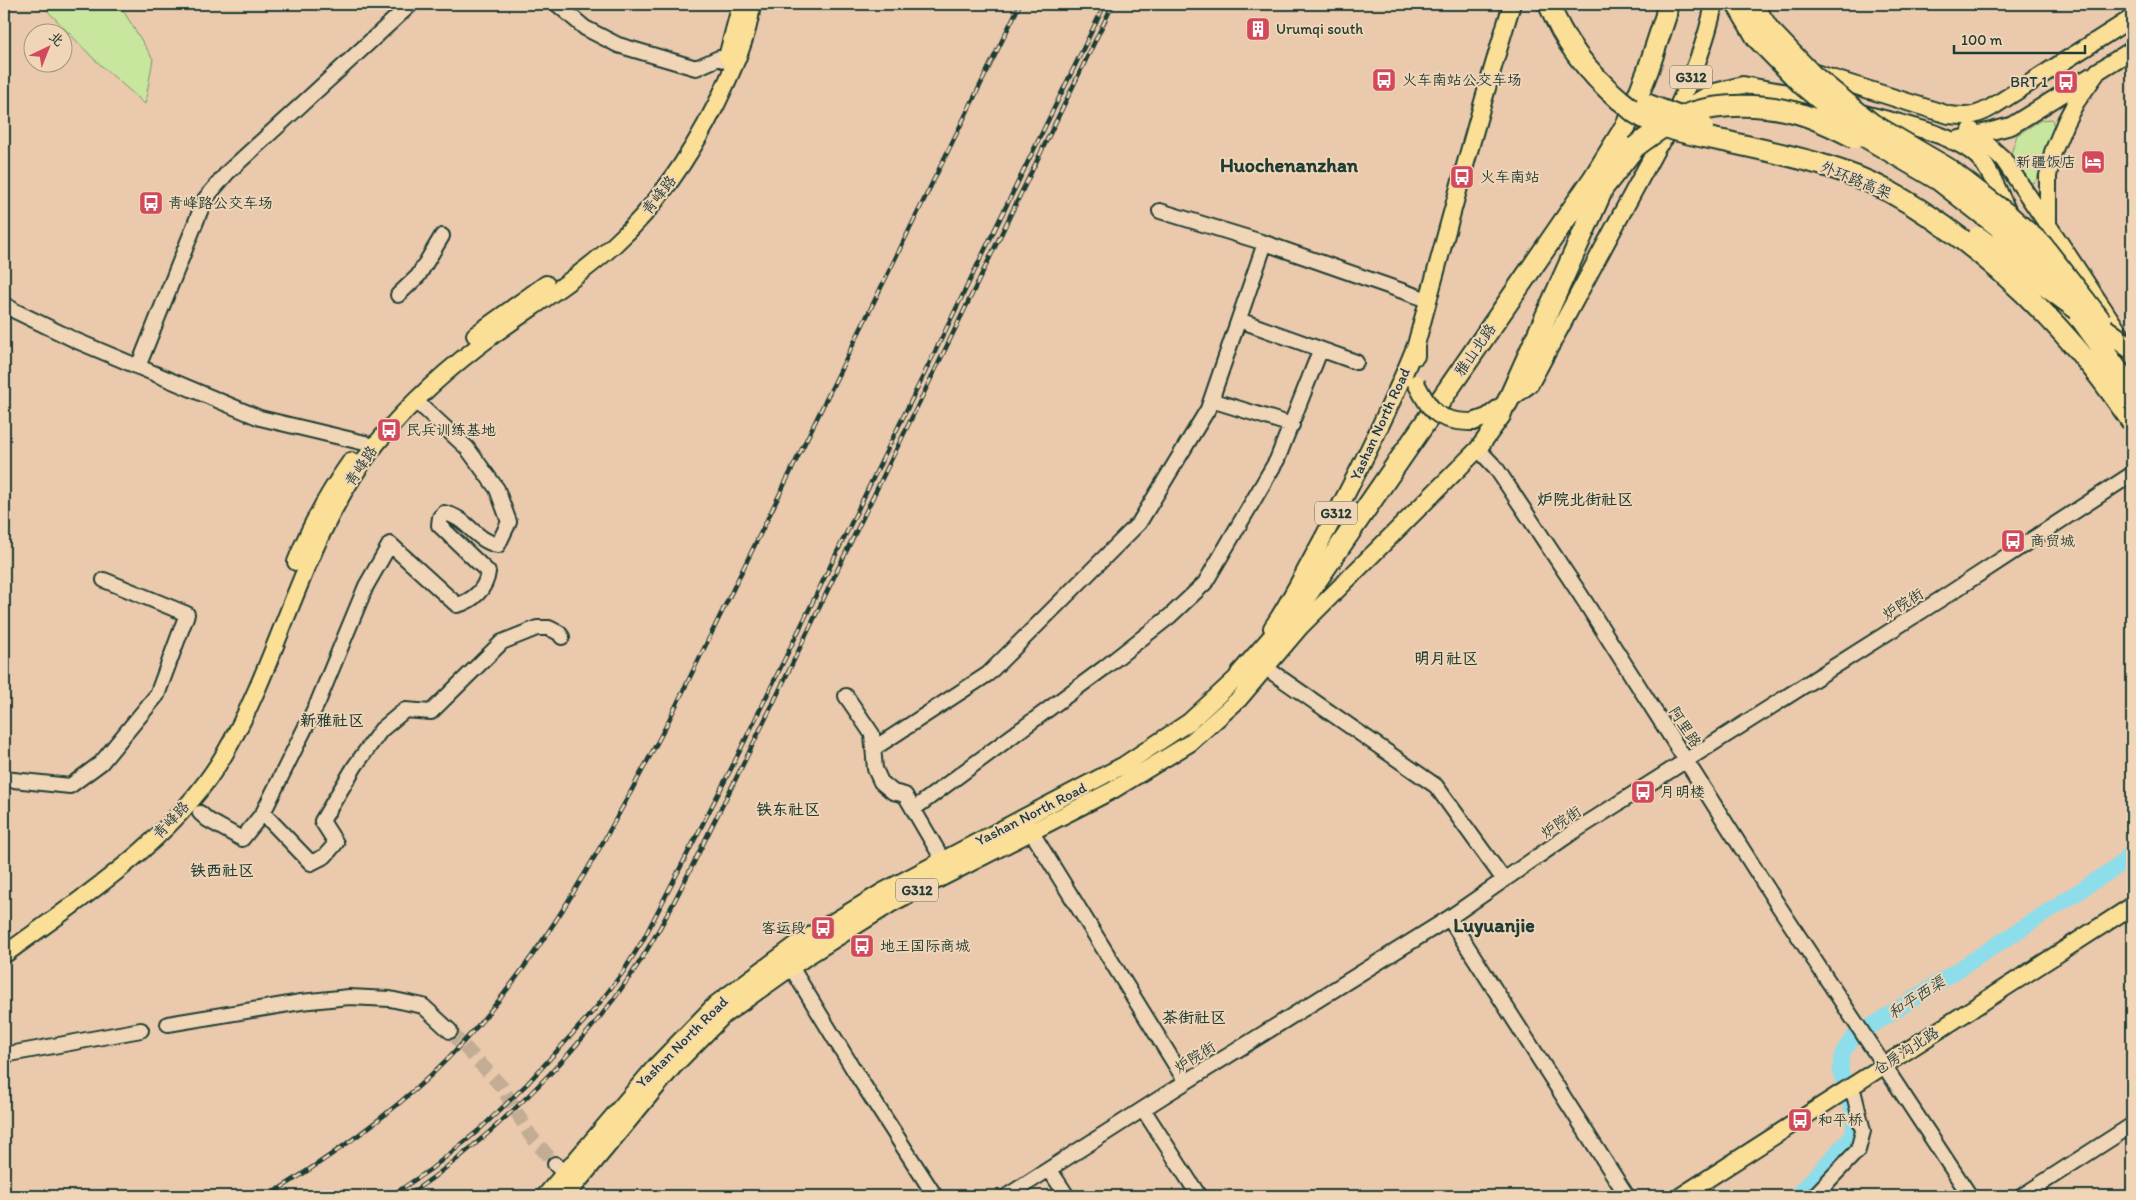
<svg xmlns="http://www.w3.org/2000/svg" width="2136" height="1200" font-family="Itim,'LXGW WenKai TC',sans-serif">
<style>
.green{fill:#c8e69e;stroke:#749269}
.lines{fill:none;stroke-linecap:round;stroke-linejoin:round}
.river{stroke:#8eddeb;stroke-width:16}
.minor-tunnel{stroke:#c2ad94;stroke-width:14;stroke-dasharray:14 7;stroke-linecap:butt}
.minor-casing{stroke:#1f3d34;stroke-width:18}
.major-casing{stroke:#1f3d34;stroke-width:20}
.highway-casing{stroke:#1f3d34;stroke-width:24}
.minor{stroke:#f0d5b7;stroke-width:14}
.major{stroke:#fbdf96;stroke-width:16}
.highway{stroke:#fbdf96;stroke-width:20}
.rail-casing{stroke:#1f3d34;stroke-width:4.5}
.rail{stroke:#f0d5b7;stroke-width:2.5;stroke-dasharray:8;stroke-linecap:butt}
.major-bridge-casing{stroke:#1f3d34;stroke-width:20;stroke-linecap:butt}
.highway-bridge-casing{stroke:#1f3d34;stroke-width:24;stroke-linecap:butt}
.major-bridge{stroke:#fbdf96;stroke-width:16}
.highway-bridge{stroke:#fbdf96;stroke-width:20}
.labels{text-anchor:middle;stroke-width:4;stroke-linejoin:round;paint-order:stroke}
.shield{fill:#f0d5b7;stroke:#5e6b5b;stroke-width:1}
.shield-label{font-size:14px;font-weight:bold;fill:#1f3d34}
.poi-label{font-size:15px;fill:#1f3d34;stroke:#f0d5b7;text-anchor:start}
.street-label{font-size:15px;fill:#1f3d34;stroke:#f0d5b7}
.neighbourhood-label{font-size:16px;font-weight:bold;fill:#1f3d34;stroke:#f0d5b7}
.water-label{font-size:16px;font-style:italic;fill:#2a4d46;stroke:#f0d5b7}
.district-label{font-size:20px;font-weight:bold;fill:#1f3d34;stroke:#f0d5b7}
</style>
<rect width="100%" height="100%" fill="#ebc9ac"/>
<filter id="ink" filterUnits="userSpaceOnUse"><feTurbulence type="fractalNoise" baseFrequency=".02" numOctaves="2"/><feDisplacementMap in="SourceGraphic" scale="10" xChannelSelector="R" yChannelSelector="G"/><feConvolveMatrix kernelMatrix="1 2 1 2 8 2 1 2 1" color-interpolation-filters="sRGB"/></filter>
<g filter="url(#ink)">
<path class="green" d="M 41,4 L 119,4 L 153,59 L 145,104 L 94,59 Z
M 2052,119 L 2054,128 L 2037,179 L 2033,183 L 2030,182 L 2011,154 L 2017,135 L 2041,120 Z"/>
<g class="lines">
<path class="river" d="M 1797,1196 L 1852,1136 C 1862,1108 1831,1079 1844,1051 C 1846,1047 1850,1042 1853,1038 L 2118,866 L 2132,852"/>
<path class="minor-tunnel" d="M 450,1031 L 502,1087 L 530,1135 L 555,1164"/>
<defs>
<path id="minor" d="M 557,4 L 585,28 L 618,45 L 696,68 L 719,58 L 734,65
M 1160,211 L 1265,243 L 1428,300
M 398,295 L 418,276 L 442,236
M 4,304 L 15,311 L 77,341 L 260,418 L 365,443 L 373,448
M 1239,320 L 1356,362
M 138,367 L 205,199 L 228,172 L 411,4
M 1211,400 L 1292,425
M 1478,449 L 1496,468 L 1580,594 L 1774,899 L 1970,1196
M 1266,668 L 1436,786 L 1504,880
M 846,696 L 872,734 L 875,769 L 881,782 L 893,792 L 905,795 L 943,860
M 873,749 L 988,674 L 1139,523 L 1208,409 L 1265,243
M 4,779 L 70,786 L 101,763 L 157,695 L 187,614 L 104,580
M 915,808 L 1104,668 L 1170,616 L 1205,583 L 1277,460 L 1320,351
M 200,813 L 208,820 L 242,839 L 263,813 L 311,863 L 325,856 L 336,843 L 322,821 L 355,766 L 381,730 L 405,710 L 431,712 L 502,642 L 537,628 L 549,628 L 559,633 L 562,637
M 263,813 L 318,702 L 366,586 L 390,544 L 457,605 C 473,601 486,589 488,572 L 439,525 L 440,517 L 444,513 C 467,517 475,541 498,545 L 509,522 L 497,489 L 467,448 L 425,409 L 414,402
M 1026,823 L 1186,1082
M 1449,918 L 1627,1196
M 791,967 L 857,1075 L 935,1196
M 168,1024 L 301,1002 L 349,997 L 390,999 L 423,1006 L 450,1031
M 4,1055 L 141,1030
M 1143,1109 L 1199,1196
M 555,1164 L 572,1181
M 1049,1169 L 1067,1196
M 1007,1196 L 1165,1095 L 1449,918 L 1570,834 L 1944,597 L 2132,474
M 1814,1196 L 1858,1150 L 1863,1131 L 1854,1094
M 2022,1196 L 2132,1125"/>
<path id="major" d="M 727,57 L 741,4
M 1812,72 L 1949,115 C 1967,117 1975,117 1992,107 L 2132,18
M 1864,114 C 1897,123 1964,135 1984,164 C 1995,180 2002,200 2010,217
M 1670,122 C 1689,85 1706,45 1714,4
M 1971,130 L 2003,159 L 2048,225
M 1952,141 L 2011,126 L 2091,76
M 2045,288 L 2075,337
M 475,335 L 546,284
M 2124,340 L 2048,225 L 2048,176 L 2053,152 L 2066,121 L 2076,102 L 2098,71 L 2132,50
M 1416,356 L 1416,345 C 1447,231 1477,117 1512,4
M 1473,422 L 1487,417 L 1530,384 L 1658,146 L 1693,104 L 1711,93 L 1743,85 L 1782,92 L 1823,103
M 296,562 C 310,526 329,492 351,461
M 1272,628 C 1291,600 1306,569 1323,538 C 1357,475 1389,412 1416,345
M 4,955 C 81,898 174,840 224,755 C 283,654 302,537 377,443 C 411,401 452,365 496,333 C 536,304 579,277 615,244 C 659,204 691,155 717,103 C 732,71 748,39 752,4
M 545,1196 L 656,1066 L 716,1004 L 800,942 L 884,891 L 1124,765 L 1189,722 L 1241,674 L 1248,663
M 566,1196 L 673,1067 L 724,1015 L 806,957 L 892,903 L 1113,790 L 1190,743 L 1239,699 L 1300,627 L 1478,449 L 1502,416 L 1507,403
M 1681,1196 L 2132,906"/>
<path id="highway" d="M 1591,203 L 1635,147
M 1507,403 L 1601,193
M 1241,674 L 1292,616 L 1593,179 L 1627,124 L 1648,70 L 1666,15 L 1667,4"/>
</defs>
<use href="#minor" class="minor-casing"/>
<use href="#major" class="major-casing"/>
<use href="#highway" class="highway-casing"/>
<use href="#minor" class="minor"/>
<use href="#major" class="major"/>
<use href="#highway" class="highway"/>
<defs>
<path id="rail" d="M 268,1196 C 326,1160 381,1122 431,1075 C 534,977 600,850 666,726 L 1020,4
M 391,1196 L 431,1169 L 479,1130 L 527,1084 L 595,1009 L 623,972 L 643,940 L 731,769 L 1105,4
M 407,1196 C 488,1141 576,1056 631,975 C 664,926 689,872 715,820 C 761,730 804,639 848,548 C 937,367 1025,185 1113,4"/>
</defs>
<use href="#rail" class="rail-casing"/>
<use href="#rail" class="rail"/>
<defs>
<path id="major-bridge" d="M 1416,383 C 1431,413 1439,422 1473,422"/>
<path id="highway-bridge" d="M 1549,4 C 1564,43 1588,73 1620,100 C 1626,104 1631,110 1637,114 C 1663,130 1695,135 1724,141 C 1780,154 1838,164 1890,192 C 1965,233 2038,300 2092,367 C 2106,384 2119,403 2132,422
M 1737,4 L 1757,38 L 1803,85 L 1864,136 L 1939,180 L 1998,226 L 2035,262 L 2052,283
M 1752,4 L 1769,30 L 1812,75 L 1872,124 L 1947,168 L 2008,215 L 2042,245 L 2101,321
M 1646,104 L 1703,126
M 1635,147 C 1652,134 1671,120 1691,113 C 1722,103 1762,104 1794,112 C 1815,118 1836,128 1855,138
M 1978,237 L 2132,349
M 2081,319 L 2132,390"/>
</defs>
<use href="#major-bridge" class="major-bridge-casing"/>
<use href="#highway-bridge" class="highway-bridge-casing"/>
<use href="#major-bridge" class="major-bridge"/>
<use href="#highway-bridge" class="highway-bridge"/>
</g>
</g>
<defs>
<symbol id="building-square" viewBox="-11 -11 22 22"><rect x="-9" y="-9" width="18" height="18" rx="4" fill="#d1495b" stroke="#f0d5b7"/><path d="M-4-6H4V6H1V3H-1V6H-4ZM-2.5-4.3h1.7v1.8h-1.7ZM.8-4.3h1.7v1.8H.8ZM-2.5-1h1.7V.8h-1.7ZM.8-1h1.7V.8H.8Z" fill="#fff"/></symbol>
<symbol id="bus-square" viewBox="-11 -11 22 22"><rect x="-9" y="-9" width="18" height="18" rx="4" fill="#d1495b" stroke="#f0d5b7"/><path d="M-5-6H5V4H4V6H2V4H-2V6H-4V4H-5ZM-3.5-4V0h7V-4ZM-3.5 1.2v1.5H-2V1.2ZM2 1.2v1.5H3.5V1.2Z" fill="#fff"/></symbol>
<symbol id="hotel-square" viewBox="-11 -11 22 22"><rect x="-9" y="-9" width="18" height="18" rx="4" fill="#d1495b" stroke="#f0d5b7"/><path d="M-6-4.5h1.5V1H6V5H4.5V3h-9V5H-6ZM-4 0a1.8 1.8 0 1 1 3.6 0ZM.5 0V-2.5h3Q6-2.5 6 0Z" fill="#fff"/></symbol>
</defs>
<g fill-rule="evenodd">
<use href="#building-square" x="1244" y="15" width="28" height="28"/>
<use href="#bus-square" x="1370" y="66" width="28" height="28"/>
<use href="#bus-square" x="2052" y="68" width="28" height="28"/>
<use href="#hotel-square" x="2079" y="148" width="28" height="28"/>
<use href="#bus-square" x="1448" y="163" width="28" height="28"/>
<use href="#bus-square" x="137" y="189" width="28" height="28"/>
<use href="#bus-square" x="375" y="416" width="28" height="28"/>
<use href="#bus-square" x="1999" y="527" width="28" height="28"/>
<use href="#bus-square" x="1629" y="778" width="28" height="28"/>
<use href="#bus-square" x="809" y="914" width="28" height="28"/>
<use href="#bus-square" x="848" y="932" width="28" height="28"/>
<use href="#bus-square" x="1786" y="1106" width="28" height="28"/>
</g>
<g class="labels">
<g class="shield">
<rect x="1670" y="65.5" width="42" height="23" rx="4"/>
<rect x="1315" y="501.5" width="42" height="23" rx="4"/>
<rect x="896" y="878.5" width="42" height="23" rx="4"/>
</g>
<g class="shield-label">
<text x="1691" y="82">G312</text>
<text x="1336" y="518">G312</text>
<text x="917" y="895">G312</text>
</g>
<g class="poi-label">
<text x="1276" y="34">Urumqi south</text>
<text x="1402" y="85">火车南站公交车场</text>
<text x="2048" y="87" text-anchor="end">BRT 1</text>
<text x="2076" y="167" text-anchor="end">新疆饭店</text>
<text x="1480" y="182">火车南站</text>
<text x="168" y="208">青峰路公交车场</text>
<text x="406" y="435">民兵训练基地</text>
<text x="2030" y="546">商贸城</text>
<text x="1660" y="797">月明楼</text>
<text x="806" y="933" text-anchor="end">客运段</text>
<text x="880" y="951">地王国际商城</text>
<text x="1818" y="1125">和平桥</text>
</g>
<g class="street-label">
<text transform="translate(1856 180) rotate(22)" y="5">外环路高架</text>
<text transform="translate(659 195) rotate(-52)" y="5">青峰路</text>
<text transform="translate(1475 350) rotate(-55)" y="5">雅山北路</text>
<text transform="translate(1380 424) rotate(-65)" y="5">Yashan North Road</text>
<text transform="translate(361 466) rotate(-56)" y="5">青峰路</text>
<text transform="translate(1903 604) rotate(-32)" y="5">炉院街</text>
<text transform="translate(1685 727) rotate(57)" y="5">阿里路</text>
<text transform="translate(1031 814) rotate(-27)" y="5">Yashan North Road</text>
<text transform="translate(171 820) rotate(-47)" y="5">青峰路</text>
<text transform="translate(1561 822) rotate(-34)" y="5">炉院街</text>
<text transform="translate(682 1042) rotate(-45)" y="5">Yashan North Road</text>
<text transform="translate(1906 1051) rotate(-33)" y="5">仓房沟北路</text>
<text transform="translate(1195 1057) rotate(-32)" y="5">炉院街</text>
</g>
<g class="neighbourhood-label">
<text x="1585" y="505">炉院北街社区</text>
<text x="1446" y="664">明月社区</text>
<text x="332" y="726">新雅社区</text>
<text x="788" y="815">铁东社区</text>
<text x="222" y="876">铁西社区</text>
<text x="1194" y="1023">茶街社区</text>
</g>
<g class="water-label">
<text transform="translate(1916 997) rotate(-33)" y="6">和平西渠</text>
</g>
<g class="district-label">
<text x="1289" y="172">Huochenanzhan</text>
<text x="1494" y="932">Luyuanjie</text>
</g>
</g>
<rect width="2136" height="1200" fill="none" stroke="#f0d5b7" stroke-width="20"/>
<rect x="10" y="10" width="2116" height="1180" fill="none" stroke="#1f3d34" stroke-width="2" filter="url(#ink)"/>
<g transform="translate(48 48) rotate(43)"><circle r="24" fill="#f0d5b7" stroke="#9c9883"/>
<path d="M0-4L9 19L0 12L-9 19Z" fill="#d1495b"/>
<text y="-8" font-size="14" font-weight="bold" text-anchor="middle" fill="#1f3d34">北</text>
</g>
<path d="M1954 45v8h131v-8" fill="none" stroke="#1f3d34" stroke-width="2.5"/>
<text x="1961" y="45" font-size="15" fill="#1f3d34" stroke="#f0d5b7" stroke-width="4" paint-order="stroke">100 m</text>
</svg>
